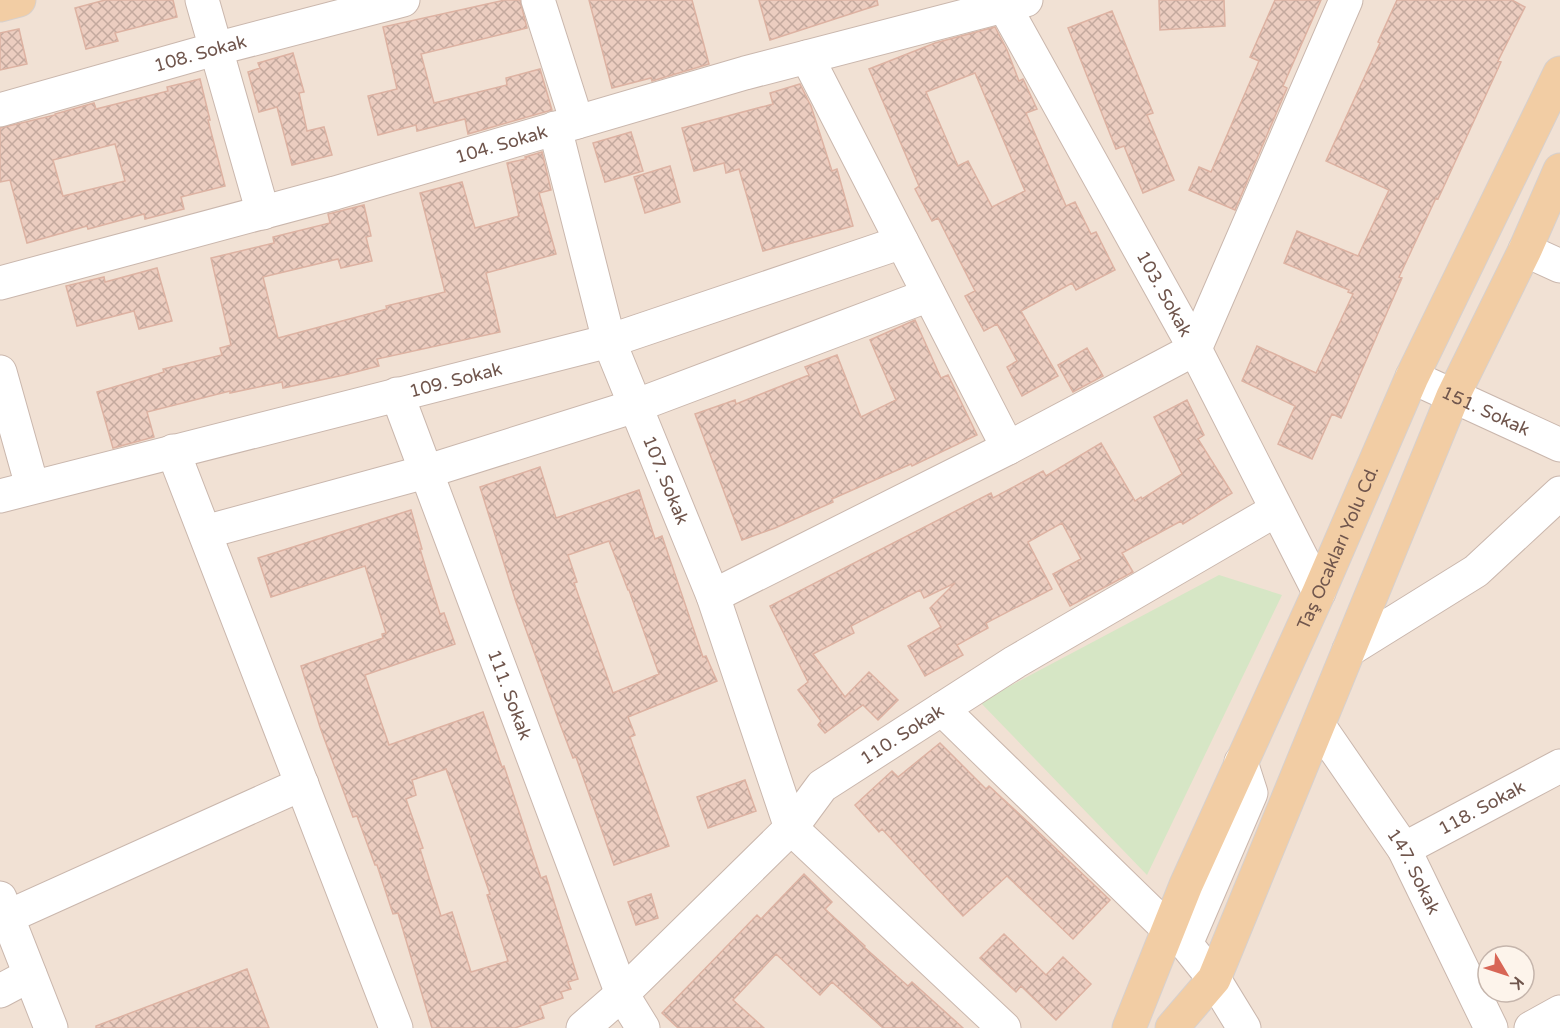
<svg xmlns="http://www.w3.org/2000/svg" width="1560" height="1028" font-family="'Varela Round',sans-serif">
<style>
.residential{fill:#f1e1d4;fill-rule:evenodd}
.park{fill:#d6e6c5}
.building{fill:url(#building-cross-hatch);stroke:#ddb2a2;stroke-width:1.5;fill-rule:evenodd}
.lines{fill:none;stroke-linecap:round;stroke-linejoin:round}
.minor-casing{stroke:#cab7ad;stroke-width:35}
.major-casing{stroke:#d7d0cd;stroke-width:35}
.minor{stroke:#fff;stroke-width:33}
.major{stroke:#f2cda4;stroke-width:33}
.labels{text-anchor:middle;stroke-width:6;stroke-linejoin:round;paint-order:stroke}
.street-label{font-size:18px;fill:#70564d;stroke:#fdf4eb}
</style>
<defs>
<pattern id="building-cross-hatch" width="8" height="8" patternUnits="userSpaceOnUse" patternTransform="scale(1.5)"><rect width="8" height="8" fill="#eccdc0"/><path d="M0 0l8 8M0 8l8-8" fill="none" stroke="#c4a99e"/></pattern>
</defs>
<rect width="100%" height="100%" fill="#faf0e5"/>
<path class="residential" d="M 0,0 L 1560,0 L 1560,1028 L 0,1028 ZM 1488,956 L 1524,956 L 1524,992 L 1488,992 Z"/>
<path class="park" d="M 1219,575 L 1282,595 L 1147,875 L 980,702 Z"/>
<path class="building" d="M 105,0 L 173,0 L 177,17 L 115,33 L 118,41 L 86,49 L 75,8 Z
M 505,0 L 520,0 L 527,28 L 421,54 L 434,103 L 507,85 L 506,78 L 540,69 L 552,110 L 468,134 L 465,119 L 417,131 L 416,125 L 378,135 L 368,96 L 397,89 L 383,27 Z
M 589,0 L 692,0 L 709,64 L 652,81 L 651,78 L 612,88 Z
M 759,0 L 877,0 L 878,5 L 770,40 Z
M 1159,0 L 1224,0 L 1225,26 L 1160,30 Z
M 1275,0 L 1321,0 L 1283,86 L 1287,88 L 1235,210 L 1189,190 L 1199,167 L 1211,172 L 1259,61 L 1250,57 Z
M 1397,0 L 1512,0 L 1525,7 L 1498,61 L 1501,62 L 1438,199 L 1436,198 L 1399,277 L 1402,278 L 1341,418 L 1332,414 L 1312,459 L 1278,444 L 1295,406 L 1242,381 L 1257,346 L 1316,373 L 1353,294 L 1348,292 L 1349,290 L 1284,263 L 1297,231 L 1358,256 L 1389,190 L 1326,161 L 1380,43 L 1378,42 Z
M 1112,11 L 1153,113 L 1147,115 L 1174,180 L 1143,193 L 1124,146 L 1116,149 L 1068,28 Z
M 995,27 L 1007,50 L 1019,81 L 1023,79 L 1037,109 L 1026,113 L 1066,206 L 1075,202 L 1091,234 L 1096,232 L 1115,270 L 1076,290 L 1072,283 L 1021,311 L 1058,376 L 1022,396 L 1007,367 L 1017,361 L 997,324 L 984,331 L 965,296 L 975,291 L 938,218 L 932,221 L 915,189 L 919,186 L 869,69 L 935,43 ZM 975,73 L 1025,191 L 992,207 L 968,161 L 958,166 L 926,92 Z
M 19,29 L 27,64 L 0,70 L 0,33 Z
M 293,53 L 304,92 L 299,93 L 307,131 L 324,127 L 332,155 L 292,165 L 277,107 L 259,112 L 248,72 L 260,68 L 258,63 Z
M 200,79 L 210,120 L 208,120 L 225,186 L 181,197 L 184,209 L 145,219 L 144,214 L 88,229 L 87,226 L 27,243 L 10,180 L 0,182 L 0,128 L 55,115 L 55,114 L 94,103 L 96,109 L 168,91 L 167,87 ZM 115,144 L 125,181 L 63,196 L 53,160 Z
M 800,84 L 811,106 L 832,171 L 837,169 L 853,226 L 763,251 L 739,169 L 726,173 L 724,163 L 694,171 L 682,128 L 773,104 L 770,93 Z
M 631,132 L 643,171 L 605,182 L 593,143 Z
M 542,152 L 551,190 L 539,193 L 556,254 L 486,273 L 500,332 L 377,359 L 379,366 L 344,375 L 283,388 L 282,382 L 230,393 L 230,391 L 147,412 L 154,437 L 113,448 L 97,392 L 164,372 L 163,369 L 222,355 L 220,348 L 231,345 L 211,258 L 274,243 L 273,237 L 330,223 L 328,214 L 364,205 L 371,236 L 366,237 L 372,261 L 341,268 L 338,259 L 263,277 L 278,338 L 387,309 L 386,306 L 445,292 L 420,193 L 462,182 L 475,228 L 519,216 L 507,163 L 526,159 L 525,157 Z
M 670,166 L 680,202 L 645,213 L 634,177 Z
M 157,268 L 172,321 L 139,329 L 134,311 L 77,326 L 66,286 L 104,277 L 105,282 Z
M 915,320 L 941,378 L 948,375 L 977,435 L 912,466 L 911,464 L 832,499 L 833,502 L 775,528 L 742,540 L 695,414 L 735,400 L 736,404 L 809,375 L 805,367 L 837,355 L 861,417 L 896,400 L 870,340 Z
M 1087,348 L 1103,376 L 1073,392 L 1058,365 Z
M 1187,400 L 1204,435 L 1198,439 L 1232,493 L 1183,524 L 1181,521 L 1122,553 L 1133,572 L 1070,606 L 1053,574 L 1081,559 L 1062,523 L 1028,542 L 1052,589 L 986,623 L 988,628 L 957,645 L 963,655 L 925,676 L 908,646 L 941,627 L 930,608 L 955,583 L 924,598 L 920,590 L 851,626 L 854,633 L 813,654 L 845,697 L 869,672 L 898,700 L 878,720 L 863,705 L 825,733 L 818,725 L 821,721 L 798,690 L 808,682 L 770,606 L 991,493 L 993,498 L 1043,471 L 1046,476 L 1101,443 L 1135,501 L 1141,497 L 1142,499 L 1182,474 L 1154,417 Z
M 540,467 L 556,518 L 639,490 L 655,539 L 662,536 L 703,657 L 706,656 L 717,681 L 628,717 L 635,735 L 630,737 L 669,846 L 614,865 L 576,757 L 573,758 L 560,724 L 516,602 L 480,487 ZM 609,541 L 628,590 L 629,590 L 659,674 L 613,693 L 574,583 L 577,582 L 568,555 Z
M 411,510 L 422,549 L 420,549 L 440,614 L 444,613 L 455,644 L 365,675 L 389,745 L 483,712 L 502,767 L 504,766 L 541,878 L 546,876 L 578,979 L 568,982 L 571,989 L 561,992 L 563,998 L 540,1006 L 544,1018 L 515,1028 L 432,1028 L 398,913 L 393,914 L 377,865 L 375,865 L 357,816 L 353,817 L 320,727 L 301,666 L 383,638 L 382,634 L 386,633 L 365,566 L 271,597 L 258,558 ZM 446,769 L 490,894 L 487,895 L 508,961 L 471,972 L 452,912 L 441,916 L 420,849 L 423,848 L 406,799 L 416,795 L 412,780 Z
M 940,743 L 986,789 L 989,786 L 1030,824 L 1110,900 L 1073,939 L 1007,876 L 963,916 L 882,829 L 879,832 L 855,805 L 892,771 L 898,777 Z
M 745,780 L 756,811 L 708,828 L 697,797 Z
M 804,874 L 832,902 L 825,909 L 865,946 L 864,947 L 908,986 L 912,982 L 963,1028 L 883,1028 L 832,982 L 820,995 L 776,954 L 733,1000 L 764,1028 L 678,1028 L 662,1013 L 757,915 L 761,919 Z
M 651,894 L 658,918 L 636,925 L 628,902 Z
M 1004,934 L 1046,975 L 1063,957 L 1091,984 L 1056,1020 L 1021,986 L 1016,992 L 980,958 Z
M 247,969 L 269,1028 L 96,1028 L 96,1026 Z"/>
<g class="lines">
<defs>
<g id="minor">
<path d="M 202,0 L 263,213"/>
<path d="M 538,0 L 577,122"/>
<path id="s1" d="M 1001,0 L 1195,349 L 1319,592"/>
<path d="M 807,57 L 1008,448"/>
<path id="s2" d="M 0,110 L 215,49 L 403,0"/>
<path id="s3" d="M 555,128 L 609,341 L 713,596 L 791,828 L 1004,1028"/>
<path d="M 1525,250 L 1560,266"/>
<path id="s4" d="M 0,283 L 335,193 L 745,73 L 1026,0"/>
<path d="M 0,372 L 32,486"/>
<path id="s5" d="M 1412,377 L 1560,445"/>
<path id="s6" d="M 397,394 L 622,994 L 643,1028"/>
<path d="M 173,451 L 396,1028"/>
<path id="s7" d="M 0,496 L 609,341 L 902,242"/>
<path d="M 205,532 L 425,472 L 635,406 L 929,295"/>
<path d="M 713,596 L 1008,448 L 1195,349 L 1346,0"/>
<path d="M 1349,650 L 1476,571 L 1560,493"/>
<path d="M 942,709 L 1168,929"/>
<path id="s8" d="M 1319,726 L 1404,849 L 1491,1028"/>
<path d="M 1241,762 L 1251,793 L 1186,944 L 1214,979 L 1244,1028"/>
<path id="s9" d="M 1404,849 L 1560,766"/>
<path d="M 0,898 L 51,1028"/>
<path d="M 7,917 L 302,784"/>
<path d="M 0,991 L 30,975"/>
<path id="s10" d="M 583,1028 L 622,994 L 791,828 L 822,786 L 1015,662 L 1276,510"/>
<path d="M 1531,1028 L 1560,1012"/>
</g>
<g id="major">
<path d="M 0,5 L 19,0"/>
<path id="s11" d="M 1129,1028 L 1186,885 L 1319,592 L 1412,377 L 1560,73"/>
<path d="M 1172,1028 L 1214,979 L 1453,396 L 1525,250 L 1560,170"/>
</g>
</defs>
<use href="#minor" class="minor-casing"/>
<use href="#major" class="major-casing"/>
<use href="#minor" class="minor"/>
<use href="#major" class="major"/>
</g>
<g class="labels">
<g class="street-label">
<text dy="6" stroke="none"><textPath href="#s2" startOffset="208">108. Sokak</textPath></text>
<text dy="6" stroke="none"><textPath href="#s4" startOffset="520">104. Sokak</textPath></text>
<text dy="6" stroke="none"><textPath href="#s1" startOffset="336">103. Sokak</textPath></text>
<text dy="6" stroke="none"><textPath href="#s7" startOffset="470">109. Sokak</textPath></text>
<text dy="6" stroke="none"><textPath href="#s5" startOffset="81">151. Sokak</textPath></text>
<text dy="6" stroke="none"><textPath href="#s3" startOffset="370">107. Sokak</textPath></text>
<text dy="6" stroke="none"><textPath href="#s11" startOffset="524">Taş Ocakları Yolu Cd.</textPath></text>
<text dy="6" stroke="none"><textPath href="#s6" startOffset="321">111. Sokak</textPath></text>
<text dy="6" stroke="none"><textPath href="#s10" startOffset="436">110. Sokak</textPath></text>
<text dy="6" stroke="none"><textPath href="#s9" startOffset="88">118. Sokak</textPath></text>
<text dy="6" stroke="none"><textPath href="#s8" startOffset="174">147. Sokak</textPath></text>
</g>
</g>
<g transform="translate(1506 974) rotate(129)"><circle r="28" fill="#fdf4eb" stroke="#c5b5ac" stroke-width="1.5"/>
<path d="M0-4.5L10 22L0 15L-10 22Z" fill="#d86656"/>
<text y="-9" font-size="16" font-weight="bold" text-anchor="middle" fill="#70564d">K</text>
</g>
</svg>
